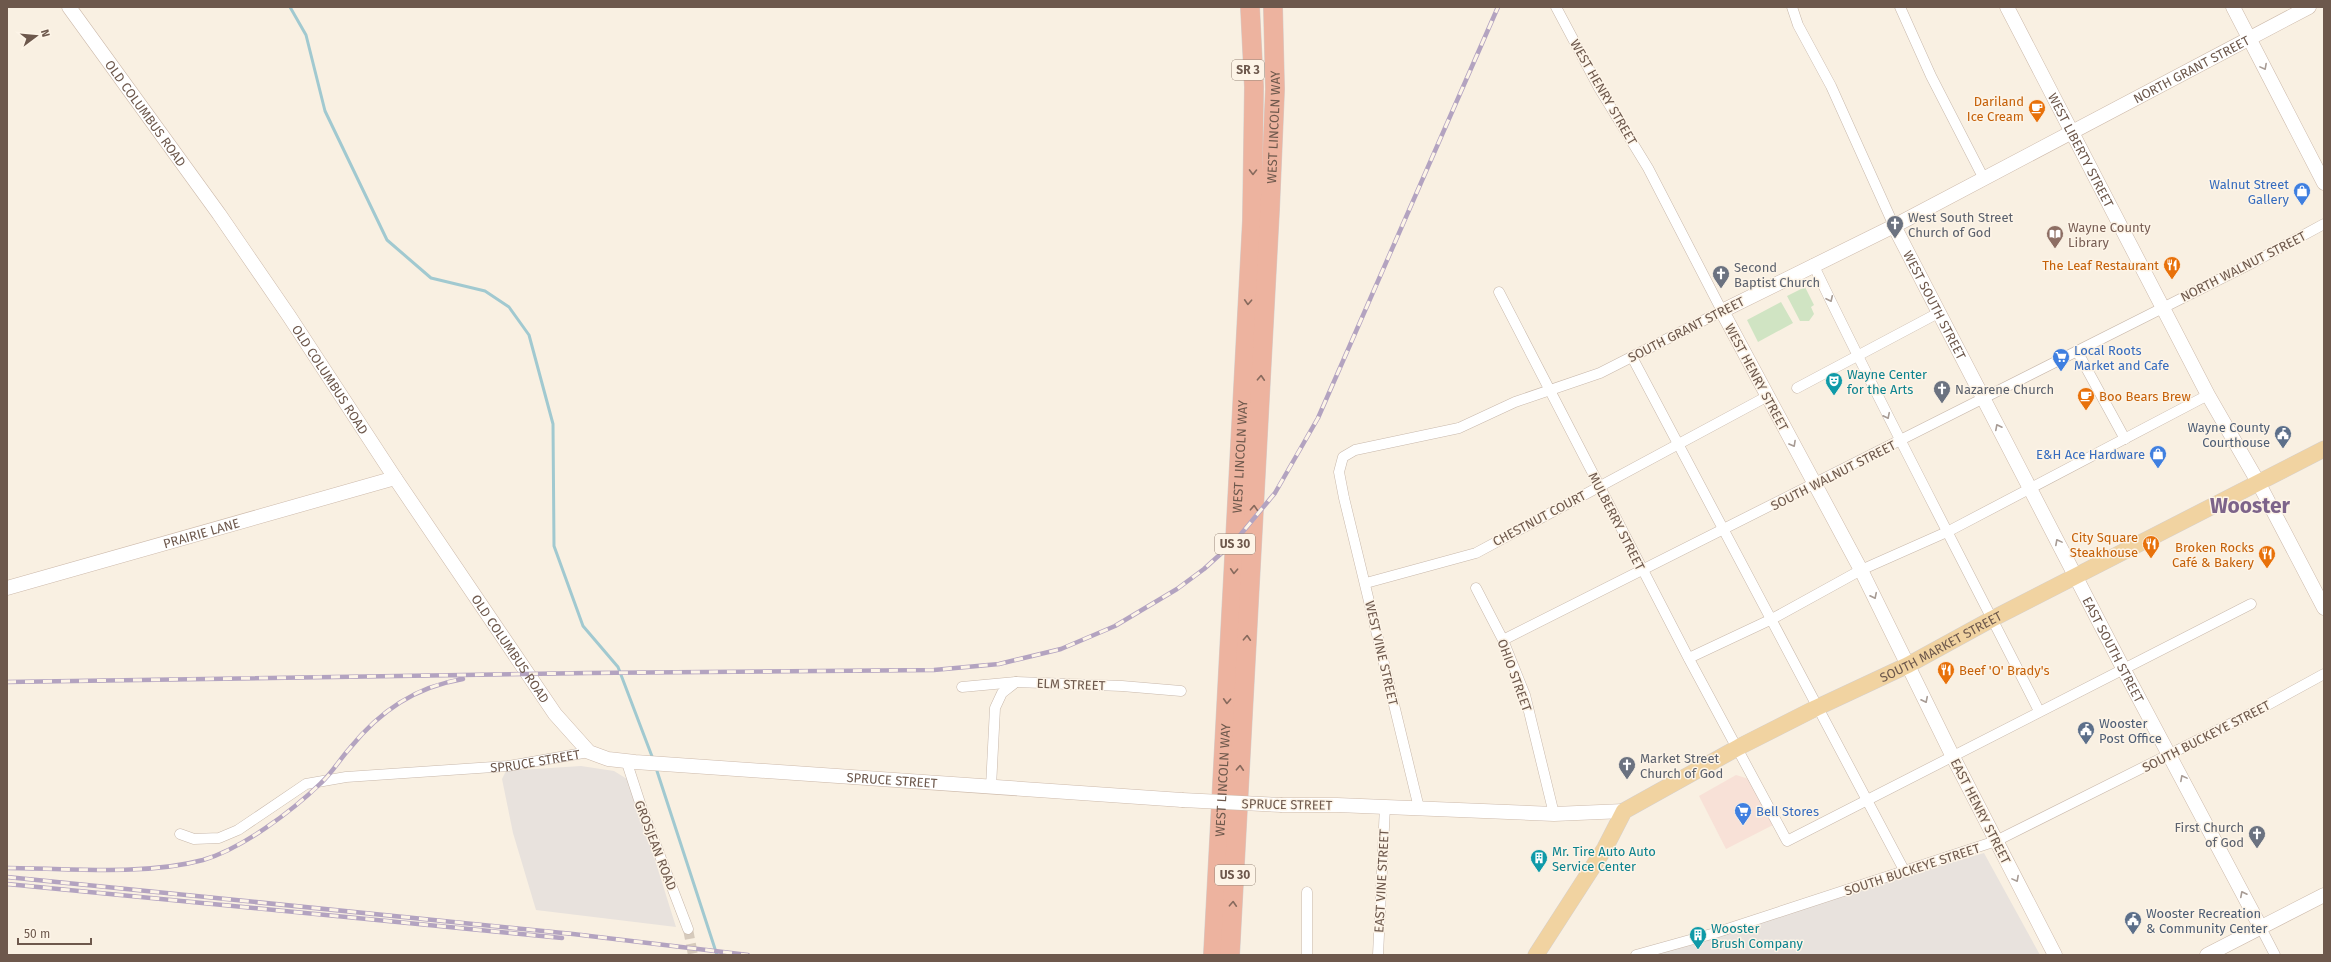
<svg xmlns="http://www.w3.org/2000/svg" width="2331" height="962" font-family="'Fira Sans',sans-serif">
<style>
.commercial{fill:#f8e1d7}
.industrial{fill:#e8e2dd}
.green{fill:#d0e4c3}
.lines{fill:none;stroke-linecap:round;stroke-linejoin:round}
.stream{stroke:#a1c9d0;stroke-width:3}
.street-tunnel{stroke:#d6cabc;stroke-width:10;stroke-dasharray:10 5;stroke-linecap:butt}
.street-casing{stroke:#c8b8ab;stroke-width:11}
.secondary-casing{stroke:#cdbaab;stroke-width:15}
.primary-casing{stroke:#d6d0cd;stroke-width:17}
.highway-casing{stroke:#d6d0cd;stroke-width:20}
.street{stroke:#fff;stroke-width:10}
.secondary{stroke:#fff;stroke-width:14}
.primary{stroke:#f1d3a1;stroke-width:16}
.highway{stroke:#edb39f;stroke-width:19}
.rail-casing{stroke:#b3a3c0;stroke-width:4.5}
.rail{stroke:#fdf4e7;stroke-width:3;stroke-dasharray:9;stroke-linecap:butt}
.secondary-bridge-casing{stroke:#cdbaab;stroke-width:15;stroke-linecap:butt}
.secondary-bridge{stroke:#fff;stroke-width:14}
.oneway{stroke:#a79b94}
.oneway2{stroke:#876a5d}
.labels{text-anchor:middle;stroke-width:3;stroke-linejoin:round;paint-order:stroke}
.shield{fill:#fdf4e7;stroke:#98877a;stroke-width:1}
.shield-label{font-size:12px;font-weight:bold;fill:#6d584c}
.street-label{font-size:13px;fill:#6d584c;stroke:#fdf4e7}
.food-label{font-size:13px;fill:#c56008;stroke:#fdf4e7;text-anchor:end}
.shop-label{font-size:13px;fill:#366cbe;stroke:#fdf4e7;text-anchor:end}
.worship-label{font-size:13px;fill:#5b616d;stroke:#fdf4e7;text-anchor:start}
.education-label{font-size:13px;fill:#785e54;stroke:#fdf4e7;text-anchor:start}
.culture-label{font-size:13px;fill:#0d838f;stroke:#fdf4e7;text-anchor:start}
.service-label{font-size:13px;fill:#4e5e75;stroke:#fdf4e7;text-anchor:start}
.town-label{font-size:21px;font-weight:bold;fill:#7d648a;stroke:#fdf4e7}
</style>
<rect width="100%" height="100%" fill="#f9f0e2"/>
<path class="commercial" d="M 1736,775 L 1749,779 L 1773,825 L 1726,849 L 1699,796 Z"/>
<path class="industrial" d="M 581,766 L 614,771 L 627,779 L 634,793 L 676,927 L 536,910 L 513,833 L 502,779 L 506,771 Z
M 1984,853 L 2040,955 L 1630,955 Z"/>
<path class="green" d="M 1805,287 L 1814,305 L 1811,307 L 1814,314 L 1809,321 L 1800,321 L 1787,296 Z
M 1781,302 L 1793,323 L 1758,342 L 1747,320 Z"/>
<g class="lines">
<path class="stream" d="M 290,7 L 306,35 L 325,111 L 387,240 L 431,278 L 485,291 L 509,307 L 529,335 L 553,424 L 554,546 L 583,626 L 618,667 L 653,759
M 656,768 L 717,955"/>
<path class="street-tunnel" d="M 688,929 L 693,955"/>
<defs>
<g id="street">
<path d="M 1792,7 L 1798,25 L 1831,86 L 1894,226"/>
<path d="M 1900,7 L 1931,76 L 1984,179"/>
<path d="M 1813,264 C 1885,415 1964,562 2039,711"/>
<path d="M 1499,292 L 1689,659 L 1787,841 L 2251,604"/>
<path d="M 2077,351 L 2125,439"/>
<path d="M 1632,357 L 1904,870"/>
<path d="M 1797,388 L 1940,312"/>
<path d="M 1366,583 L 1476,553 L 1766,397"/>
<path d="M 1476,588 L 1503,640 L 1525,695 L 1554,814"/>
<path d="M 1503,640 L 2252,263 L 2324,224"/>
<path d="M 1689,658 L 1772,619 L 1861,570 L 1949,531 L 2208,395"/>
<path d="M 962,687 L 1016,682 L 1122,686 L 1181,691"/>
<path d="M 626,760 L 642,809 L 688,929"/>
<path d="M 991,787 L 995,708 L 1002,693 L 1016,682"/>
<path d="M 1419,808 L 1344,498 L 1339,472 L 1343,457 L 1355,450 L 1459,428 L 1515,402 L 1600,373 L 1722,311 L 1648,168 L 1599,88 L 1556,7"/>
<path id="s1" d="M 180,834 L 194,839 L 219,838 L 238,830 L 306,784 L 346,777 L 508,766 L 589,752"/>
<path d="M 1307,892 L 1307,955"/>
<path d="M 2261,928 L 2275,955"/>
<path d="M 1378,955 L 1385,806"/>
<path d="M 1636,955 L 1715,933 L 1996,841 L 2260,709 L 2324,674"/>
</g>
<g id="secondary">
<path id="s2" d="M 69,7 L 219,214 L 289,316 L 395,478 L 555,714 L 589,752 L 608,759 L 635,762 L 1182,800"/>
<path id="s3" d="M 2007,7 L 2208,395 L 2258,482 L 2324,608"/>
<path d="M 2233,7 L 2324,183"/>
<path id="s4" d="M 1894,226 L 2124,670 L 2261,928"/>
<path id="s5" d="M 7,588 L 395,478"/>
<path d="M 1282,805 L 1337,805 L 1554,814 L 1624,811"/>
<path id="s6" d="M 2055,955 L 1952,755 L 1861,570 L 1722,311 L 1894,226 L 2309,7"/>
<path d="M 2207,955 L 2324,895"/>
</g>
<g id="primary">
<path id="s7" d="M 1536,955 L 1605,848 L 1624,811 L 1739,747 L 1816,708 L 1908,665 L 1992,619 L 2324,449"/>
</g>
<g id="highway">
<path id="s8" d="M 1213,955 L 1252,221 L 1254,87 L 1250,7"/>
<path id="s9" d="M 1230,955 L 1270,209 L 1275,89 L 1273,7"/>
</g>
</defs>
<use href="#street" class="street-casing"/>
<use href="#secondary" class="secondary-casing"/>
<use href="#primary" class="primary-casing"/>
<use href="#highway" class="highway-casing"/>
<use href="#street" class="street"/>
<use href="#secondary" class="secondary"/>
<use href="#primary" class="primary"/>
<use href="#highway" class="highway"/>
<defs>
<path id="rail" d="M 7,682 L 587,673 L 934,670 L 999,664 L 1061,649 L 1115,626 L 1177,589 L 1204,569 L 1236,540 L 1275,493 L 1318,418 L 1498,7
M 7,868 C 69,868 143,876 203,860 C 243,848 291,812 321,783 C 332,773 340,759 350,748 C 380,711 415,687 463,679
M 7,877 L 573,934 L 748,955
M 7,884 L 562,938"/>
</defs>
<use href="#rail" class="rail-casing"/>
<use href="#rail" class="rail"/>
<defs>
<path id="secondary-bridge" d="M 1182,800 L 1282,805"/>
</defs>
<use href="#secondary-bridge" class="secondary-bridge-casing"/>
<use href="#secondary-bridge" class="secondary-bridge"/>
</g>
<defs><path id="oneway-chevron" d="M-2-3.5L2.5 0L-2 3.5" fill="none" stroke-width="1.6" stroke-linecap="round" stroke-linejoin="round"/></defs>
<g class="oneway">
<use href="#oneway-chevron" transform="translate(2264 67) rotate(62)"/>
<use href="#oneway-chevron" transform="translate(1830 299) rotate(65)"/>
<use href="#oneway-chevron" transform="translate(1887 416) rotate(64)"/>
<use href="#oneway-chevron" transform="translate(1998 427) rotate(-117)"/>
<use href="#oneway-chevron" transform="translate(1793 444) rotate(61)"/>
<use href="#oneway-chevron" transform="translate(2058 542) rotate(-118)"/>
<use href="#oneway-chevron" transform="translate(1874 596) rotate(64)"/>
<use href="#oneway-chevron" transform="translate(1925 700) rotate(64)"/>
<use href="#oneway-chevron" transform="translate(2183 778) rotate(-118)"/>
<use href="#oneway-chevron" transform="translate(2016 879) rotate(62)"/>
<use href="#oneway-chevron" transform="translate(2243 894) rotate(-117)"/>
</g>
<g class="oneway2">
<use href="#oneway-chevron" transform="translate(1253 172) rotate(91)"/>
<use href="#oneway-chevron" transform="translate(1248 302) rotate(93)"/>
<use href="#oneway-chevron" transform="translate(1261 378) rotate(-87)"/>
<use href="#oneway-chevron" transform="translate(1254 508) rotate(-87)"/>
<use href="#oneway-chevron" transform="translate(1234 571) rotate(93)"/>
<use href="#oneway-chevron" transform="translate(1247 638) rotate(-87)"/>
<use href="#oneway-chevron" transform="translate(1227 701) rotate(93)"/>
<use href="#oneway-chevron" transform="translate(1240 768) rotate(-87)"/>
<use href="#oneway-chevron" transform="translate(1233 904) rotate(-87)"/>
</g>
<defs>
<symbol id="cafe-pin" viewBox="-11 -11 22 30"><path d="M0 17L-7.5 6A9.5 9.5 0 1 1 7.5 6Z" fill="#e8710a" stroke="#fdf4e7"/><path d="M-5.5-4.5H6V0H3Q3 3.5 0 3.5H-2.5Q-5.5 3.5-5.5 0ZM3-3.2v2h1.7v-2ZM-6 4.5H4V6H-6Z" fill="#fff"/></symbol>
<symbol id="shop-pin" viewBox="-11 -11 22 30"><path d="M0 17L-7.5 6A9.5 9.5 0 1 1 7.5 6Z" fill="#3f7fe0" stroke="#fdf4e7"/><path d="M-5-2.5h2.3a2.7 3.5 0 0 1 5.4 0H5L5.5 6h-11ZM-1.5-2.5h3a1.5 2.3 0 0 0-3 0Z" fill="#fff"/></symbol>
<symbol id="church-pin" viewBox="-11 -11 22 30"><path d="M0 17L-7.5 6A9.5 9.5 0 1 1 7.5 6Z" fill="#6b7280" stroke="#fdf4e7"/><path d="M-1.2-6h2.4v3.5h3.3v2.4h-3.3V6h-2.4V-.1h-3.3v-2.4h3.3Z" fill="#fff"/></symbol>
<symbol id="library-pin" viewBox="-11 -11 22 30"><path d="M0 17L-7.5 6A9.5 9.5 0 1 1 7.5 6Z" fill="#8d6e63" stroke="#fdf4e7"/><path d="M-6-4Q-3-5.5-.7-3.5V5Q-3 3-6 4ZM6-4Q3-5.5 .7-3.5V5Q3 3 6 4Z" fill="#fff"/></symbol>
<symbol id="restaurant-pin" viewBox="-11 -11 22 30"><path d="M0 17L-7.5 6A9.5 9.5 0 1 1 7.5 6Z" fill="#e8710a" stroke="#fdf4e7"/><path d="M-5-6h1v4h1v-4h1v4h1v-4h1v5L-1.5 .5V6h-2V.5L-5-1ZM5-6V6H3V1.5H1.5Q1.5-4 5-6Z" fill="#fff"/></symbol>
<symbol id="supermarket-pin" viewBox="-11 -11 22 30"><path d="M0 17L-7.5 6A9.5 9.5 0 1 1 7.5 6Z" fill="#3f7fe0" stroke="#fdf4e7"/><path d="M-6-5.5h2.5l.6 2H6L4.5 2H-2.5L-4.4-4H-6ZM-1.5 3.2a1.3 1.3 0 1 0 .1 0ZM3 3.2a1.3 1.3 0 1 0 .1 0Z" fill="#fff"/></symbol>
<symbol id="theatre-pin" viewBox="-11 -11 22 30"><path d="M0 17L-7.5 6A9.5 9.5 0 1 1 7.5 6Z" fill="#0f9aa8" stroke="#fdf4e7"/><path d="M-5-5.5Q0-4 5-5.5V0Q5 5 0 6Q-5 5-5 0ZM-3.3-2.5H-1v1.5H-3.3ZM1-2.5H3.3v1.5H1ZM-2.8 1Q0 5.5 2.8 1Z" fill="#fff"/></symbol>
<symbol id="civic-pin" viewBox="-11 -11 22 30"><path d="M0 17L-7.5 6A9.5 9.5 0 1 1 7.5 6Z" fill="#5c6f8a" stroke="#fdf4e7"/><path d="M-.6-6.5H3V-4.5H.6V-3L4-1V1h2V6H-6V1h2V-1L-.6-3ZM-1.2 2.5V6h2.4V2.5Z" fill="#fff"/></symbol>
<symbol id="building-pin" viewBox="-11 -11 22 30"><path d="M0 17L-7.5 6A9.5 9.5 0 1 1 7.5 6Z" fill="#0f9aa8" stroke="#fdf4e7"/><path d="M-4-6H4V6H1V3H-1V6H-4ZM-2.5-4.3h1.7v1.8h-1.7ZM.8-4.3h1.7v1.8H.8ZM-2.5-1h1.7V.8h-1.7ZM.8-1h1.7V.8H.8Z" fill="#fff"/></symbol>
</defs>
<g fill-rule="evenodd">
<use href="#cafe-pin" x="2027" y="98" width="20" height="27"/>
<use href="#shop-pin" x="2292" y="181" width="20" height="27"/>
<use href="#church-pin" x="1885" y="214" width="20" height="27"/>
<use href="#library-pin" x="2045" y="224" width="20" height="27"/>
<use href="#restaurant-pin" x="2162" y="255" width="20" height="27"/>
<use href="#church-pin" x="1711" y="264" width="20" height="27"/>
<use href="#supermarket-pin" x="2051" y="347" width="20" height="27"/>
<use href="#theatre-pin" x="1824" y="371" width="20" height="27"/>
<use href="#church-pin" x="1932" y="379" width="20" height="27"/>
<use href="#cafe-pin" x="2076" y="386" width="20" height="27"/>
<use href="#civic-pin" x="2273" y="424" width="20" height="27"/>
<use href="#shop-pin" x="2148" y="444" width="20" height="27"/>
<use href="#restaurant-pin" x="2141" y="534" width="20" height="27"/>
<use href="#restaurant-pin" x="2257" y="544" width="20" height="27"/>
<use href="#restaurant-pin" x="1936" y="660" width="20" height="27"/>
<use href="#civic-pin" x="2076" y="720" width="20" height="27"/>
<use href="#church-pin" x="1617" y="755" width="20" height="27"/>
<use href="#supermarket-pin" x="1733" y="801" width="20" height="27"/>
<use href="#church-pin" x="2247" y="824" width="20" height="27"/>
<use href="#building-pin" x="1529" y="848" width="20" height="27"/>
<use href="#civic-pin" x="2123" y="910" width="20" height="27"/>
<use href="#building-pin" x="1688" y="925" width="20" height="27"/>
</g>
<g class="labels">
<g class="shield">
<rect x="1232" y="60" width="32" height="20" rx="3"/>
<rect x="1215" y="534" width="40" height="20" rx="3"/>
<rect x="1215" y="865" width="40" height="20" rx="3"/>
</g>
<g class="shield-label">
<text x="1248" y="74">SR 3</text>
<text x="1235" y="548">US 30</text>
<text x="1235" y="879">US 30</text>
</g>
<g class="street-label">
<text dy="5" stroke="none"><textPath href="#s6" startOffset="1253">NORTH GRANT STREET</textPath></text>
<text transform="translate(1604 92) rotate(60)" y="5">WEST HENRY STREET</text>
<text dy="5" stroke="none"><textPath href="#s2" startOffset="131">OLD COLUMBUS ROAD</textPath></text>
<text dy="5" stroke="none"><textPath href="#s9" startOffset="829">WEST LINCOLN WAY</textPath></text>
<text dy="5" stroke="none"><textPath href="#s3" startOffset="161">WEST LIBERTY STREET</textPath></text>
<text transform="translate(2243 266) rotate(-27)" y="5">NORTH WALNUT STREET</text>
<text dy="5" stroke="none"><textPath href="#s4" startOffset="89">WEST SOUTH STREET</textPath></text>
<text transform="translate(1686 329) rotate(-27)" y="5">SOUTH GRANT STREET</text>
<text transform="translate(1757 377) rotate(62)" y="5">WEST HENRY STREET</text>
<text dy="5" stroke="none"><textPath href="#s2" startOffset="455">OLD COLUMBUS ROAD</textPath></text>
<text dy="5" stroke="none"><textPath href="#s8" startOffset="499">WEST LINCOLN WAY</textPath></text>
<text transform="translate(1833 475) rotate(-27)" y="5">SOUTH WALNUT STREET</text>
<text transform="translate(1539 518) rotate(-28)" y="5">CHESTNUT COURT</text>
<text transform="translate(1617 521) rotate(63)" y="5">MULBERRY STREET</text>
<text dy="5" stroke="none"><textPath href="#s5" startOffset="202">PRAIRIE LANE</textPath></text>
<text dy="5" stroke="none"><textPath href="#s7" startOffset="526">SOUTH MARKET STREET</textPath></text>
<text dy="5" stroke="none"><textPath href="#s2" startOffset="779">OLD COLUMBUS ROAD</textPath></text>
<text dy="5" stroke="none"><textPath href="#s4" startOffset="477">EAST SOUTH STREET</textPath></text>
<text transform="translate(1382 653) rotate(77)" y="5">WEST VINE STREET</text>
<text transform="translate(1515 675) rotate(70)" y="5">OHIO STREET</text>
<text transform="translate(1071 684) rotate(2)" y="5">ELM STREET</text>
<text transform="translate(2206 736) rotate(-27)" y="5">SOUTH BUCKEYE STREET</text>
<text dy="5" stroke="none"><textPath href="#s1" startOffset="373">SPRUCE STREET</textPath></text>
<text dy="5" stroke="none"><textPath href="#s2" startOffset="1214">SPRUCE STREET</textPath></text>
<text dy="5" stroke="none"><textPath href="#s8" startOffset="175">WEST LINCOLN WAY</textPath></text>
<text transform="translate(1287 804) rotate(1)" y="5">SPRUCE STREET</text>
<text transform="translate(1981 811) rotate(63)" y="5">EAST HENRY STREET</text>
<text transform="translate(656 845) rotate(69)" y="5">GROSJEAN ROAD</text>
<text transform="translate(1912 869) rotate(-18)" y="5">SOUTH BUCKEYE STREET</text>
<text transform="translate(1381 881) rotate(-87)" y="5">EAST VINE STREET</text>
</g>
<g class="food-label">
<text x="2024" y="106">Dariland<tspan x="2024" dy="15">Ice Cream</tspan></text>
<text x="2159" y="270">The Leaf Restaurant</text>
<text x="2099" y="401" text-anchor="start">Boo Bears Brew</text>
<text x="2138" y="542">City Square<tspan x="2138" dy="15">Steakhouse</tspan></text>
<text x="2254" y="552">Broken Rocks<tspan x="2254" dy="15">Café &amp; Bakery</tspan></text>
<text x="1959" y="675" text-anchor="start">Beef 'O' Brady's</text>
</g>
<g class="shop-label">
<text x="2289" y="189">Walnut Street<tspan x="2289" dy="15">Gallery</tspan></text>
<text x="2074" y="355" text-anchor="start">Local Roots<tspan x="2074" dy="15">Market and Cafe</tspan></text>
<text x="2145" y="459">E&amp;H Ace Hardware</text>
<text x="1756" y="816" text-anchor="start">Bell Stores</text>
</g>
<g class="worship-label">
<text x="1908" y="222">West South Street<tspan x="1908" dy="15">Church of God</tspan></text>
<text x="1734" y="272">Second<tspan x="1734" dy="15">Baptist Church</tspan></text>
<text x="1955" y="394">Nazarene Church</text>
<text x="1640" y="763">Market Street<tspan x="1640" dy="15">Church of God</tspan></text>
<text x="2244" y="832" text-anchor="end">First Church<tspan x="2244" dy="15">of God</tspan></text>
</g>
<g class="education-label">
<text x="2068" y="232">Wayne County<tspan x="2068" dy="15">Library</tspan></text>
</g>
<g class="culture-label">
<text x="1847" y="379">Wayne Center<tspan x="1847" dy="15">for the Arts</tspan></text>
<text x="1552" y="856">Mr. Tire Auto Auto<tspan x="1552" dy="15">Service Center</tspan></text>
<text x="1711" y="933">Wooster<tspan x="1711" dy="15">Brush Company</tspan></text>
</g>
<g class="service-label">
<text x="2270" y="432" text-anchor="end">Wayne County<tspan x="2270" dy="15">Courthouse</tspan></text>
<text x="2099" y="728">Wooster<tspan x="2099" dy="15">Post Office</tspan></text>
<text x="2146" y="918">Wooster Recreation<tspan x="2146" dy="15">&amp; Community Center</tspan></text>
</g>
<g class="town-label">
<text x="2250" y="513">Wooster</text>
</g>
</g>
<rect width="2331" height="962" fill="none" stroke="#6d584c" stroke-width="16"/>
<g transform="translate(36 36) rotate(74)" stroke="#fdf4e7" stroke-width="3" paint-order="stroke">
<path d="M0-3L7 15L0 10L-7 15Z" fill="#6d584c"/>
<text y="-6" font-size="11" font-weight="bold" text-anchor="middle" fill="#6d584c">N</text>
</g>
<path d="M18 938v6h73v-6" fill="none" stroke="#6d584c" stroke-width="2"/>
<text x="24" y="938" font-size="12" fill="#6d584c" stroke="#fdf4e7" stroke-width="3" paint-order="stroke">50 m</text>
</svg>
